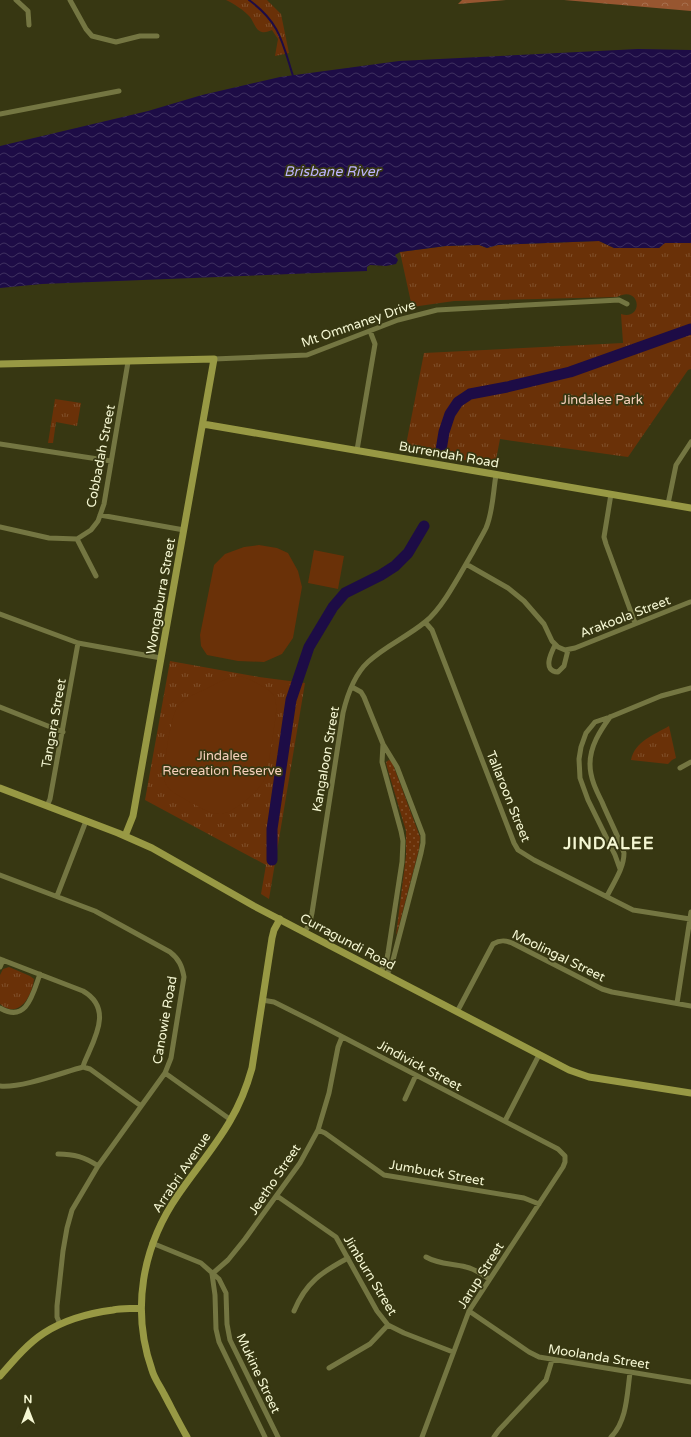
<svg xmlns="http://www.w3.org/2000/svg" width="691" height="1437" font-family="'Varela Round',sans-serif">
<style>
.grass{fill:url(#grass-dots)}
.forest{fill:url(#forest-crowns)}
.park{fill:url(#park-tufts)}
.garden{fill:#6a3108}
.water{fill:url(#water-waves)}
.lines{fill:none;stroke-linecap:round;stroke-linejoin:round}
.stream{stroke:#1d0c46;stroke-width:2}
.river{stroke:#1d0c46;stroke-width:11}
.street{stroke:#747642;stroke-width:5}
.secondary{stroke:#989944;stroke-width:7}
.labels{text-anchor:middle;stroke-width:3.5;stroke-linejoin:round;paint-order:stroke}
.street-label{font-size:13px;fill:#f5f7d3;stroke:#373712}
.park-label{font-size:13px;fill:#f6d0bb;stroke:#373712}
.water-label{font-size:14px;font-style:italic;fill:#bdb4fe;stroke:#373712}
.district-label{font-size:17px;font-weight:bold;letter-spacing:1px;fill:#f5f7d3;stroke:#373712}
</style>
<defs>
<pattern id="grass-dots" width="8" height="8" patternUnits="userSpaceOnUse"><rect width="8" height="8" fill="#6a3108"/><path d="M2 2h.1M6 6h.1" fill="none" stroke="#80502b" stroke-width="1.8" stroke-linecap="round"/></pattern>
<pattern id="forest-crowns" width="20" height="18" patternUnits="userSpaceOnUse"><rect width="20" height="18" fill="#975630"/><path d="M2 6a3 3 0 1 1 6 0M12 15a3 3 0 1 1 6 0" fill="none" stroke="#a66f4d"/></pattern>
<pattern id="park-tufts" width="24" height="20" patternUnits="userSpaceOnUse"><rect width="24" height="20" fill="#6a3108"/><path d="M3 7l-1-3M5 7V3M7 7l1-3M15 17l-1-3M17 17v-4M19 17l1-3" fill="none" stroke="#80502b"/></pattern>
<pattern id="water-waves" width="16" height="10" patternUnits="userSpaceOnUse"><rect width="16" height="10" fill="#1d0c46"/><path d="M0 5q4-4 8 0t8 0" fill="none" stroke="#3e3060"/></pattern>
</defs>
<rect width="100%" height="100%" fill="#373712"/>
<path class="grass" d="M 389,760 L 392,762 L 420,837 L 419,849 L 397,933 L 396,935 L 406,856 L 406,831 L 387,767 L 386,762 Z"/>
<path class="forest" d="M 462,0 L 506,0 L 458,4 Z
M 564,0 L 691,0 L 691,11 Z"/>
<path class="park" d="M 226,0 L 267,0 L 281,14 L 289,53 L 275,56 L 278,39 L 272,30 C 269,31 265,33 262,32 C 255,30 254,22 250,17 C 244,10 234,4 226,0 Z
M 599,241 L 614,248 L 659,248 L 664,243 L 691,243 L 691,369 L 688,370 L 628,457 L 500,439 L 495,465 L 405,450 L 424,353 L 623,343 L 621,314 C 644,321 641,284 617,297 L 454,301 L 412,307 L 400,252 L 446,246 L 479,245 L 487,248 L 498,245 Z
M 55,399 L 81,403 L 77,426 L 56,422 L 53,443 L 48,443 Z
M 170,661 L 259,677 L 305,683 L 269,899 L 261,894 L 266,865 L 145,800 Z
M 669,726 L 676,758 L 672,760 L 668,764 L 631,760 C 635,741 654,735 669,726 Z
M 9,967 L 30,976 L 34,979 C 32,996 19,1020 0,1004 L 0,975 L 3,969 Z"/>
<path class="garden" d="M 259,545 L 277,548 L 288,553 L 298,571 L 302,587 L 293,638 L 282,654 L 264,662 L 238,661 L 207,655 L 201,646 L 200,635 L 214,565 L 225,554 L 244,547 Z
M 314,550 L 344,556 L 338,589 L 308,583 Z
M 241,676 C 249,679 271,689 274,696 C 279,707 274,724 273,735 C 271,747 268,770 264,780 C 260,790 238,808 228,812 C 224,814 218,815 213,813 C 204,811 195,804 186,800 C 173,792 163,789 164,772 C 166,756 170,716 179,705 C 186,697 197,693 206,689 C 217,683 228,677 241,676 Z"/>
<path class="water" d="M 638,49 L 691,50 L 691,243 L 665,243 L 659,248 L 614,248 L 599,241 L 498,245 L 487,248 L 479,245 L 446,246 L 400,252 L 395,255 L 398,260 L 396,264 L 386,266 L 370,265 L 367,267 L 367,271 L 42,284 L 0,288 L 0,146 L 148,111 L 202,95 L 280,77 L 399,61 Z"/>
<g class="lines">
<path class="stream" d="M 249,0 C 280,23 282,41 293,76"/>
<path class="river" d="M 441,450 L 444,432 L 450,414 L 458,402 L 470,394 L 507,387 L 570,372 L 691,329
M 272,860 L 272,829 L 291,700 L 309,647 L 333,607 L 345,593 L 381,575 L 395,566 L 408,553 L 424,526"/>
<path class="street" d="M 16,0 L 28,11 L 29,25
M 70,0 L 86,29 L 92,36 L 116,42 L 140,36 L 157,36
M 0,114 L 119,91
M 214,359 L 307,355 L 398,320 L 437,310 L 619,300 L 627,304
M 0,444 L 111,461
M 357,450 L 375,344 L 370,331
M 611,494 L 604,537 L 606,544 L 635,623
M 668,504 L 676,465 L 691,442
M 100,515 L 184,530
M 0,527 L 49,538 L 77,539 L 91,530 L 98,521 L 104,504 L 128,362
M 77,539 L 96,576
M 466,564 L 508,588 L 524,601 L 544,624 L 552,641 L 558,647 L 565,650 L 575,648 L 690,602
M 0,614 L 78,643 L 161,658
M 425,622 L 432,630 L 514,843 L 518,850 L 534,860 L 633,910 L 690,919
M 555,645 C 551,653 542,671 558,672 L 564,666 L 568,650
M 352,687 L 361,692 L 364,697 L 383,744 L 397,767 L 423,835 L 423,843 L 421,853 L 393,960 L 387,975
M 0,707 L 63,732
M 680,768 L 691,762
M 47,806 L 50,799 L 78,643
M 620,869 L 615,855 L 588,800 L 580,778 L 579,759 L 581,747 L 586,733 L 595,722 L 610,717 L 661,696 L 691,688
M 0,875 L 95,911 L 170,952 C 179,959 182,966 184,977 L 171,1058 L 165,1073 L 98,1166 L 72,1210 L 67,1228 L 63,1251 L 57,1306 L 57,1317 L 60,1324
M 57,896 L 86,821
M 607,896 C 614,882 624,868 624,853 C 618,835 609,819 602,802 C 596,790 590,778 590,764 C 590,746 600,731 610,717
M 305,932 L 310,922 L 312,913 L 343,713 C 347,696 355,674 368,662 C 385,646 407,637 425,622 C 443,608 461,572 473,552 C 477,544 482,536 486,528 C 493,512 493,492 496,475
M 0,959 L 83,991 C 109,1006 99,1030 89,1052 C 87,1057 84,1062 83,1067
M 0,967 L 3,960
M 380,972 L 386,963 L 388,953 L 402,862 L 403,841 L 401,831 L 382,762 L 383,744
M 262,1000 L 274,1002 L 314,1022 L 558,1149 L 565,1156 L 565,1162 L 563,1167 L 469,1311 L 422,1437
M 677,1003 L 691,912
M 0,1008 C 27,1024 33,993 40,974
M 457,1012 L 493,944 C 500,940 505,940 512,943 L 602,989 L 612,992 L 691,1006
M 165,1073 L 231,1120
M 0,1086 C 22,1088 61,1073 83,1067 L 90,1069 L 141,1106
M 405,1099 L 416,1075
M 505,1121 L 539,1055
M 318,1130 L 325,1133 L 384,1175 L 524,1198 L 539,1204
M 58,1154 C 74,1154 85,1157 98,1166
M 277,1196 L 336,1237 L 377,1311 L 388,1325 L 404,1333 L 453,1352
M 152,1243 L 201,1263 L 219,1279 L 226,1293 L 227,1324 L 230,1340 L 278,1437
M 426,1257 C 440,1265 452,1263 466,1267 C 475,1269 482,1274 489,1279
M 212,1274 L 228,1260 L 245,1239 L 300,1163 L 318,1130 L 329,1093 L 338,1047 L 342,1037
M 212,1274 L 215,1295 L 216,1329 L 219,1342 L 265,1437
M 294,1311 C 306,1282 322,1272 348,1258
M 469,1311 L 529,1352 L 539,1357 L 691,1382
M 329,1368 L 370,1344 L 388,1325
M 494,1437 L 499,1430 L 546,1380 L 552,1360
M 611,1437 C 627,1421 627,1394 630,1373"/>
<path class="secondary" d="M 0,364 L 214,359 L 133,816 L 125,836
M 203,424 L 691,508
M 0,788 L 118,833 L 152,848 L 254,906 L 569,1070 L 589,1077 L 691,1093
M 0,1376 C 13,1361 27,1344 44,1333 C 64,1320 90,1313 113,1310 C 122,1308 132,1309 141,1308
M 187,1437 C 179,1423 172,1409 164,1394 C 160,1386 154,1378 152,1370 C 131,1310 142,1247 178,1195 C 195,1170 215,1147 230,1121 C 240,1104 247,1086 252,1068 L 272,938 L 274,930 L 280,919"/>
</g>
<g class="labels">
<g class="street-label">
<text transform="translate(358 323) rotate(-19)" y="5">Mt Ommaney Drive</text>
<text transform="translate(449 454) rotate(10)" y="5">Burrendah Road</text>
<text transform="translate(100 456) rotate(-79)" y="5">Cobbadah Street</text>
<text transform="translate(160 596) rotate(-80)" y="5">Wongaburra Street</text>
<text transform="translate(625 616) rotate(-21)" y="5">Arakoola Street</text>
<text transform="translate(53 723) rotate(-80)" y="5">Tangara Street</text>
<text transform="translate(325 759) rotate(-80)" y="5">Kangaloon Street</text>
<text transform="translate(509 796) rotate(68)" y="5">Tallaroon Street</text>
<text transform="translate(348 941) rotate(28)" y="5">Curragundi Road</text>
<text transform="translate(559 955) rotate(26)" y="5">Moolingal Street</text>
<text transform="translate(164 1020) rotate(-80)" y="5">Canowie Road</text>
<text transform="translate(420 1065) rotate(28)" y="5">Jindivick Street</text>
<text transform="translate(181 1172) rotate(-56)" y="5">Arrabri Avenue</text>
<text transform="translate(437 1172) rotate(10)" y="5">Jumbuck Street</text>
<text transform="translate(274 1179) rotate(-56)" y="5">Jeetho Street</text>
<text transform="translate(371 1275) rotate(59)" y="5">Jimburn Street</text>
<text transform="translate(480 1275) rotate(-58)" y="5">Jarup Street</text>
<text transform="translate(599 1356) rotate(9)" y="5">Moolanda Street</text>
<text transform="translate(259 1373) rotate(65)" y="5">Mukine Street</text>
</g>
<g class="park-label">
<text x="602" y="404">Jindalee Park</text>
<text x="222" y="760">Jindalee<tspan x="222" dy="15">Recreation Reserve</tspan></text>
</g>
<g class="water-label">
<text x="332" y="176">Brisbane River</text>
</g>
<g class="district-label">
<text x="609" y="849">JINDALEE</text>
</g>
</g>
<g transform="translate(28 1409)" stroke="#373712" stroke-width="3" paint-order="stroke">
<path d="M0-3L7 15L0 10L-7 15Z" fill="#f5f7d3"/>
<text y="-6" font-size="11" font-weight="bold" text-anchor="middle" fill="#f5f7d3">N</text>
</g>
</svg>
